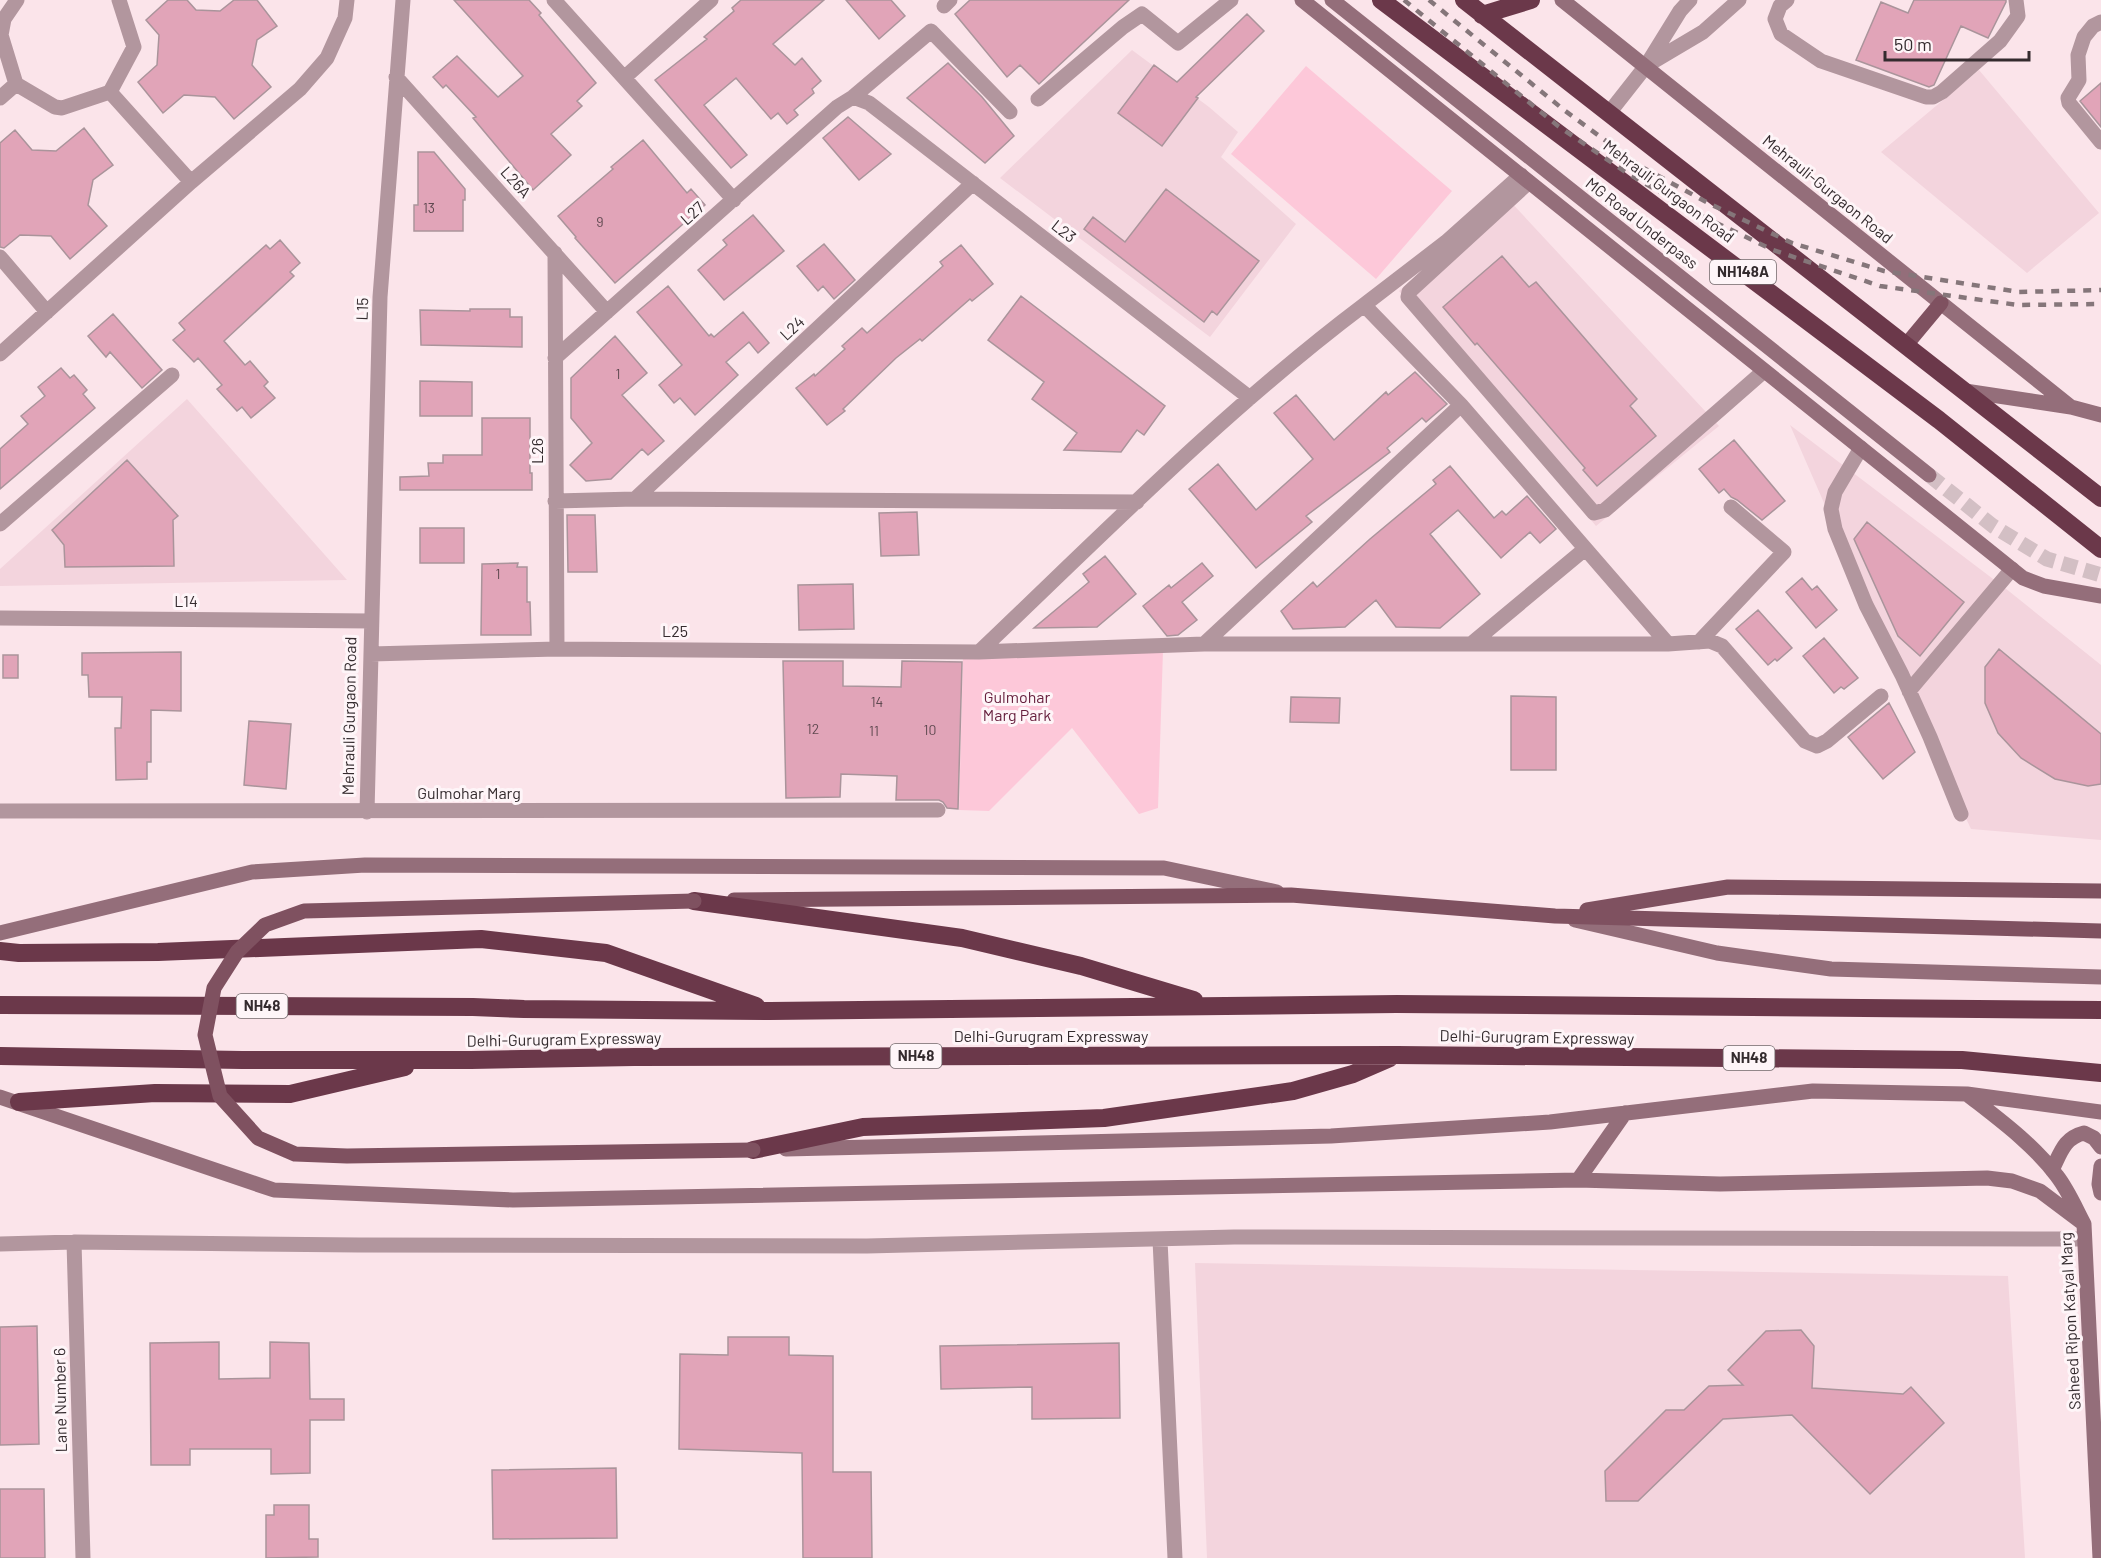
<svg xmlns="http://www.w3.org/2000/svg" width="2101" height="1558" font-family="Barlow,sans-serif">
<style>
.built{fill:#f3d4dd}
.green{fill:#fdc8d9}
.building{fill:#e1a4b8;stroke:#aa949b;stroke-width:1.5}
.lines{fill:none;stroke-linecap:round;stroke-linejoin:round}
.secondary-tunnel{stroke:#d3bfc4;stroke-width:15;stroke-dasharray:15 8;stroke-linecap:butt}
.street{stroke:#b2969e;stroke-width:15}
.secondary{stroke:#946e7a;stroke-width:15}
.primary{stroke:#7f5160;stroke-width:15}
.highway{stroke:#6b384a;stroke-width:18}
.rail{stroke:#85767a;stroke-width:4.5;stroke-dasharray:8 8;stroke-linecap:butt}
.primary-bridge{stroke:#7f5160;stroke-width:15}
.labels{text-anchor:middle;stroke-width:6;stroke-linejoin:round;paint-order:stroke}
.number-label{font-size:14px;fill:#5f4950}
.shield{fill:#fef5f8;stroke:#71686b;stroke-width:1.5}
.shield-label{font-size:15px;font-weight:bold;fill:#342b2e}
.street-label{font-size:16px;fill:#342b2e;stroke:#fef5f8}
.park-label{font-size:16px;fill:#661f3d;stroke:#fef5f8}
</style>
<rect width="100%" height="100%" fill="#fbe4ea"/>
<path class="built" d="M 1132,50 L 1209,107 L 1238,132 L 1221,157 L 1296,224 L 1210,337 L 1000,178 Z
M 1979,70 L 2099,213 L 2027,273 L 1881,152 Z
M 1508,199 L 1719,426 L 1596,526 L 1399,291 Z
M 187,399 L 347,580 L 0,586 L 0,569 Z
M 1790,425 L 2005,588 L 2101,665 L 2101,840 L 1971,829 L 1910,700 Z
M 1195,1263 L 2008,1276 L 2025,1558 L 1207,1558 Z"/>
<path class="green" d="M 1306,66 L 1452,191 L 1376,279 L 1231,154 Z
M 1163,650 L 1158,808 L 1139,814 L 1072,728 L 989,811 L 959,810 L 963,655 Z"/>
<path class="building" d="M 168,0 L 187,0 L 196,10 L 220,11 L 234,0 L 257,0 L 277,26 L 257,40 L 252,65 L 271,87 L 234,119 L 215,97 L 184,95 L 163,113 L 138,82 L 157,65 L 159,35 L 146,20 Z
M 454,0 L 529,0 L 541,13 L 539,15 L 596,83 L 577,101 L 582,106 L 551,134 L 571,155 L 533,190 L 473,118 L 476,117 L 446,85 L 443,88 L 433,77 L 457,56 L 498,97 L 523,76 Z
M 741,0 L 824,0 L 773,44 L 795,65 L 802,58 L 821,81 L 812,89 L 814,93 L 794,110 L 798,115 L 787,124 L 778,113 L 771,119 L 736,78 L 704,105 L 747,155 L 731,168 L 655,80 L 707,39 L 704,37 L 734,11 L 732,8 Z
M 846,0 L 891,0 L 905,16 L 879,39 Z
M 970,0 L 1129,0 L 1039,84 L 1020,65 L 1007,77 L 955,14 Z
M 1914,0 L 2006,0 L 2006,2 L 1988,38 L 1961,26 L 1934,85 L 1929,87 L 1856,60 L 1881,2 L 1908,13 Z
M 1247,14 L 1264,31 L 1196,97 L 1198,98 L 1162,146 L 1118,113 L 1154,65 L 1177,82 Z
M 948,63 L 982,97 L 1014,136 L 985,163 L 907,98 Z
M 2101,83 L 2101,127 L 2080,101 Z
M 848,117 L 891,154 L 859,180 L 823,138 Z
M 84,128 L 113,165 L 93,180 L 88,205 L 107,226 L 70,259 L 51,236 L 20,235 L 4,248 L 0,247 L 0,143 L 15,130 L 32,150 L 56,151 Z
M 643,140 L 687,193 L 691,189 L 705,205 L 615,283 L 575,238 L 576,237 L 558,216 L 613,169 L 611,167 Z
M 418,152 L 434,152 L 465,189 L 465,200 L 463,200 L 463,231 L 414,231 L 414,205 L 418,205 Z
M 1166,189 L 1259,261 L 1217,315 L 1212,311 L 1204,322 L 1084,229 L 1093,217 L 1125,242 Z
M 753,215 L 784,251 L 724,300 L 698,270 L 727,245 L 723,240 Z
M 280,240 L 300,263 L 290,272 L 294,276 L 224,341 L 245,365 L 250,361 L 268,382 L 264,386 L 275,398 L 251,418 L 242,407 L 237,411 L 217,389 L 222,385 L 198,358 L 194,362 L 173,340 L 185,330 L 179,323 L 266,245 L 270,249 Z
M 824,244 L 855,280 L 834,299 L 823,286 L 818,291 L 797,266 Z
M 961,245 L 993,284 L 972,301 L 970,299 L 922,341 L 920,339 L 896,358 L 843,409 L 845,411 L 827,425 L 796,388 L 814,374 L 815,376 L 845,349 L 842,346 L 862,328 L 867,333 L 943,266 L 940,262 Z
M 1502,256 L 1529,287 L 1536,282 L 1637,399 L 1630,406 L 1656,436 L 1597,486 L 1583,470 L 1585,468 L 1477,343 L 1475,345 L 1443,307 Z
M 668,286 L 709,336 L 711,334 L 714,337 L 743,312 L 769,343 L 758,353 L 749,342 L 726,362 L 738,375 L 695,415 L 680,398 L 674,403 L 659,385 L 682,365 L 637,312 Z
M 1021,296 L 1165,406 L 1144,435 L 1137,430 L 1121,452 L 1064,450 L 1077,433 L 1032,399 L 1044,382 L 988,340 Z
M 470,309 L 510,309 L 510,317 L 522,317 L 522,347 L 421,345 L 420,310 L 470,311 Z
M 113,314 L 162,370 L 142,388 L 110,352 L 106,357 L 88,336 Z
M 615,336 L 647,373 L 622,395 L 664,441 L 648,455 L 642,449 L 611,479 L 586,481 L 570,465 L 592,443 L 571,418 L 571,378 Z
M 61,368 L 70,378 L 74,375 L 87,390 L 83,394 L 95,408 L 0,489 L 0,449 L 28,424 L 21,416 L 45,396 L 38,387 Z
M 1415,372 L 1447,404 L 1426,422 L 1422,418 L 1387,448 L 1390,452 L 1306,516 L 1312,522 L 1256,568 L 1189,489 L 1218,464 L 1256,510 L 1313,459 L 1274,413 L 1296,395 L 1334,440 L 1386,392 L 1388,395 Z
M 420,381 L 472,382 L 472,416 L 420,416 Z
M 482,418 L 530,418 L 530,473 L 532,473 L 532,490 L 400,490 L 400,477 L 429,476 L 428,463 L 443,463 L 443,455 L 482,455 Z
M 1734,440 L 1785,501 L 1762,520 L 1737,500 L 1731,497 L 1724,489 L 1719,493 L 1699,469 Z
M 127,460 L 178,516 L 173,520 L 174,566 L 65,567 L 64,545 L 52,530 Z
M 1450,466 L 1494,518 L 1502,511 L 1506,515 L 1527,496 L 1556,529 L 1540,543 L 1530,532 L 1501,558 L 1458,510 L 1430,534 L 1480,594 L 1440,628 L 1396,627 L 1376,600 L 1345,627 L 1293,629 L 1281,611 L 1313,582 L 1317,587 L 1370,539 L 1436,484 L 1433,480 Z
M 917,512 L 919,555 L 881,556 L 879,513 Z
M 567,515 L 595,515 L 597,572 L 568,572 Z
M 1867,522 L 1964,602 L 1920,656 L 1898,636 L 1854,539 Z
M 420,528 L 464,528 L 464,563 L 420,563 Z
M 1105,556 L 1136,594 L 1097,627 L 1034,628 L 1089,582 L 1083,574 Z
M 518,563 L 517,567 L 527,567 L 527,602 L 530,602 L 531,635 L 481,635 L 482,564 Z
M 1202,563 L 1213,576 L 1182,602 L 1197,620 L 1178,635 L 1167,636 L 1143,606 L 1169,585 L 1171,588 Z
M 1802,578 L 1812,590 L 1817,586 L 1837,610 L 1816,628 L 1786,592 Z
M 853,584 L 854,629 L 799,630 L 798,585 Z
M 1758,610 L 1792,648 L 1777,661 L 1775,659 L 1768,665 L 1736,629 Z
M 1824,638 L 1858,678 L 1844,689 L 1841,687 L 1834,693 L 1803,656 Z
M 1999,649 L 2101,734 L 2101,784 L 2088,786 L 2055,779 L 2021,758 L 1998,733 L 1985,703 L 1985,667 Z
M 181,652 L 181,711 L 151,710 L 151,762 L 147,762 L 147,779 L 116,780 L 115,728 L 121,728 L 122,697 L 89,697 L 88,675 L 82,675 L 82,653 Z
M 3,655 L 18,655 L 18,678 L 3,678 Z
M 783,661 L 843,661 L 843,686 L 901,687 L 902,661 L 962,662 L 958,809 L 947,808 L 943,802 L 939,800 L 896,800 L 897,776 L 841,774 L 840,797 L 786,798 Z
M 1511,696 L 1556,697 L 1556,770 L 1511,770 Z
M 1291,697 L 1340,698 L 1339,723 L 1290,722 Z
M 1889,703 L 1915,752 L 1883,779 L 1848,737 Z
M 249,721 L 291,724 L 286,789 L 244,785 Z
M 37,1326 L 39,1444 L 0,1445 L 0,1327 Z
M 1801,1330 L 1814,1346 L 1812,1388 L 1903,1394 L 1911,1387 L 1944,1423 L 1870,1494 L 1792,1415 L 1723,1419 L 1638,1501 L 1606,1501 L 1605,1471 L 1666,1410 L 1684,1410 L 1709,1386 L 1743,1385 L 1728,1370 L 1766,1331 Z
M 728,1337 L 789,1337 L 789,1355 L 833,1356 L 833,1472 L 871,1472 L 872,1558 L 803,1558 L 802,1453 L 679,1449 L 680,1354 L 728,1355 Z
M 219,1342 L 219,1379 L 270,1378 L 270,1342 L 309,1343 L 310,1399 L 344,1399 L 344,1420 L 310,1420 L 310,1473 L 271,1474 L 271,1449 L 190,1449 L 190,1465 L 151,1465 L 150,1343 Z
M 1119,1343 L 1120,1418 L 1032,1419 L 1032,1387 L 941,1389 L 940,1346 Z
M 616,1468 L 617,1538 L 493,1539 L 492,1470 Z
M 0,1489 L 44,1489 L 45,1558 L 0,1558 Z
M 274,1505 L 309,1505 L 309,1539 L 318,1539 L 318,1557 L 266,1558 L 266,1515 L 274,1515 Z"/>
<g class="lines">
<path class="secondary-tunnel" d="M 1929,475 L 1993,526 L 2047,559 L 2101,575"/>
<path class="street" d="M 17,0 L 4,19 L 1,35 L 16,84 L 55,107 L 62,108 L 110,92 L 134,47 L 119,0
M 554,0 L 734,200
M 1787,0 L 1780,6 L 1775,19 L 1781,34 L 1821,61 L 1926,97 L 1933,97 L 1942,92 L 2000,41 L 2018,16 L 2016,0
M 944,6 L 950,0
M 2101,22 L 2093,26 L 2084,37 L 2078,55 L 2079,80 L 2068,98 L 2069,103 L 2101,142
M 1649,64 L 1703,32 L 1739,0
M 396,77 L 607,312
M 625,77 L 711,0
M 110,92 L 191,182
M 853,97 L 869,103 L 1250,398
M 0,98 L 16,84
M 1038,99 L 1123,27 L 1142,14 L 1178,43 L 1231,0
M 1609,113 L 1646,66 L 1680,11 L 1690,0
M 1529,182 L 1409,292 L 1408,297 L 1594,513 L 1605,510 L 1612,504 L 1764,371
M 555,253 L 557,649
M 0,257 L 47,312
M 1364,305 L 1446,242 L 1521,175
M 0,354 L 191,182 L 300,89 L 327,58 L 345,18 L 347,0
M 555,358 L 837,107 L 853,97 L 931,31 L 1010,112
M 1861,448 L 1835,492 L 1831,509 L 1835,529 L 1866,605 L 1902,675 L 1930,737 L 1961,814
M 635,499 L 973,183
M 555,501 L 635,499 L 1137,502
M 0,524 L 172,375
M 0,618 L 371,621
M 1699,642 L 1784,552 L 1731,507
M 1204,644 L 1461,405
M 1471,644 L 1585,549
M 979,652 C 1104,533 1226,409 1364,305 L 1461,405 L 1668,644 L 1710,641 L 1722,646 L 1805,741 L 1817,746 L 1827,741 L 1881,696
M 371,654 L 557,649 L 979,652 L 1204,644 L 1668,644
M 1909,691 L 2012,569
M 0,811 L 938,810
M 367,812 L 380,297 L 403,0
M 1160,1240 L 1175,1558
M 74,1242 L 83,1558
M 0,1244 L 74,1242 L 359,1245 L 867,1246 L 1234,1237 L 2084,1239"/>
<path class="secondary" d="M 1302,0 L 2023,578 L 2044,586 L 2101,596
M 1332,0 L 1929,475
M 1562,0 L 2071,407
M 1965,391 L 2071,407 L 2101,415
M 1575,920 L 1717,953 L 1831,969 L 2101,977
M 0,933 L 252,872 L 365,865 L 1164,868 L 1277,892
M 1968,1095 C 2000,1120 2033,1144 2057,1176 C 2068,1190 2076,1209 2084,1224 L 2100,1558
M 0,1097 L 274,1190 L 513,1200 L 1578,1180 L 1720,1184 L 1987,1178 L 2012,1181 L 2040,1191 L 2084,1224
M 786,1149 L 1331,1136 L 1550,1122 L 1813,1091 L 1967,1094 L 2101,1112
M 2101,1166 L 2099,1184 L 2101,1193
M 2052,1170 C 2061,1152 2064,1138 2084,1133 L 2094,1138 L 2101,1147
M 1578,1180 L 1625,1113"/>
<path class="primary" d="M 1906,345 L 1941,303
M 734,900 L 1291,895 L 1555,916 L 2101,931
M 1587,910 L 1728,887 L 2101,891"/>
<path class="highway" d="M 1381,0 L 1939,420 L 2101,549
M 1464,0 L 2101,498
M 1482,15 L 1531,0
M 694,901 L 962,938 L 1081,966 L 1194,1000
M 0,951 L 19,953 L 158,952 L 481,939 L 606,953 L 756,1006
M 0,1005 L 473,1007 L 524,1009 L 770,1011 L 1397,1004 L 2101,1010
M 0,1056 L 242,1060 L 471,1060 L 634,1057 L 1397,1055 L 1962,1060 L 2101,1073
M 19,1102 L 155,1093 L 290,1094 L 405,1067
M 753,1150 L 863,1127 L 1104,1118 L 1293,1091 L 1353,1074 L 1390,1058"/>
<path class="rail" d="M 1404,0 L 1558,126 L 1627,173 L 1700,215 L 1773,250 L 1880,286 L 2018,305 L 2101,304
M 1429,0 L 1564,110 L 1640,166 L 1710,204 L 1792,243 L 1884,271 L 2019,292 L 2101,290"/>
<path class="primary-bridge" d="M 694,901 L 304,911 L 265,925 L 237,952 L 214,988 L 205,1035 L 220,1096 L 258,1138 L 295,1154 L 347,1156 L 753,1150"/>
</g>
<g class="labels">
<g class="number-label">
<text x="429" y="213">13</text>
<text x="600" y="227">9</text>
<text x="618" y="379">1</text>
<text x="498" y="579">1</text>
<text x="877" y="707">14</text>
<text x="813" y="734">12</text>
<text x="930" y="735">10</text>
<text x="874" y="736">11</text>
</g>
<g class="shield">
<rect x="1710" y="260" width="66" height="24" rx="4.5"/>
<rect x="236.5" y="994" width="51" height="24" rx="4.5"/>
<rect x="890.5" y="1044" width="51" height="24" rx="4.5"/>
<rect x="1723.5" y="1046" width="51" height="24" rx="4.5"/>
</g>
<g class="shield-label">
<text x="1743" y="277">NH148A</text>
<text x="262" y="1011">NH48</text>
<text x="916" y="1061">NH48</text>
<text x="1749" y="1063">NH48</text>
</g>
<g class="street-label">
<text transform="translate(516 182) rotate(48)" y="6">L26A</text>
<text transform="translate(1828 189) rotate(39)" y="6">Mehrauli-Gurgaon Road</text>
<text transform="translate(1669 191) rotate(37)" y="6">Mehrauli Gurgaon Road</text>
<text transform="translate(692 213) rotate(-42)" y="6">L27</text>
<text transform="translate(1642 223) rotate(38)" y="6">MG Road Underpass</text>
<text transform="translate(1064 231) rotate(38)" y="6">L23</text>
<text transform="translate(362 309) rotate(-88)" y="6">L15</text>
<text transform="translate(792 328) rotate(-43)" y="6">L24</text>
<text transform="translate(537 451) rotate(-90)" y="6">L26</text>
<text x="186" y="607">L14</text>
<text x="675" y="637">L25</text>
<text transform="translate(349 716) rotate(-89)" y="6">Mehrauli Gurgaon Road</text>
<text x="469" y="799">Gulmohar Marg</text>
<text x="1051" y="1042">Delhi-Gurugram Expressway</text>
<text transform="translate(1537 1037) rotate(1)" y="6">Delhi-Gurugram Expressway</text>
<text transform="translate(564 1039) rotate(-1)" y="6">Delhi-Gurugram Expressway</text>
<text transform="translate(2070 1321) rotate(-93)" y="6">Saheed Ripon Katyal Marg</text>
<text transform="translate(60 1400) rotate(-91)" y="6">Lane Number 6</text>
</g>
<g class="park-label">
<text x="1017" y="703">Gulmohar<tspan x="1017" dy="18">Marg Park</tspan></text>
</g>
</g>
<path d="M1885 51v9h144v-9" fill="none" stroke="#342b2e" stroke-width="3"/>
<text x="1894" y="51" font-size="18" fill="#342b2e" stroke="#fef5f8" stroke-width="4.5" paint-order="stroke">50 m</text>
</svg>
